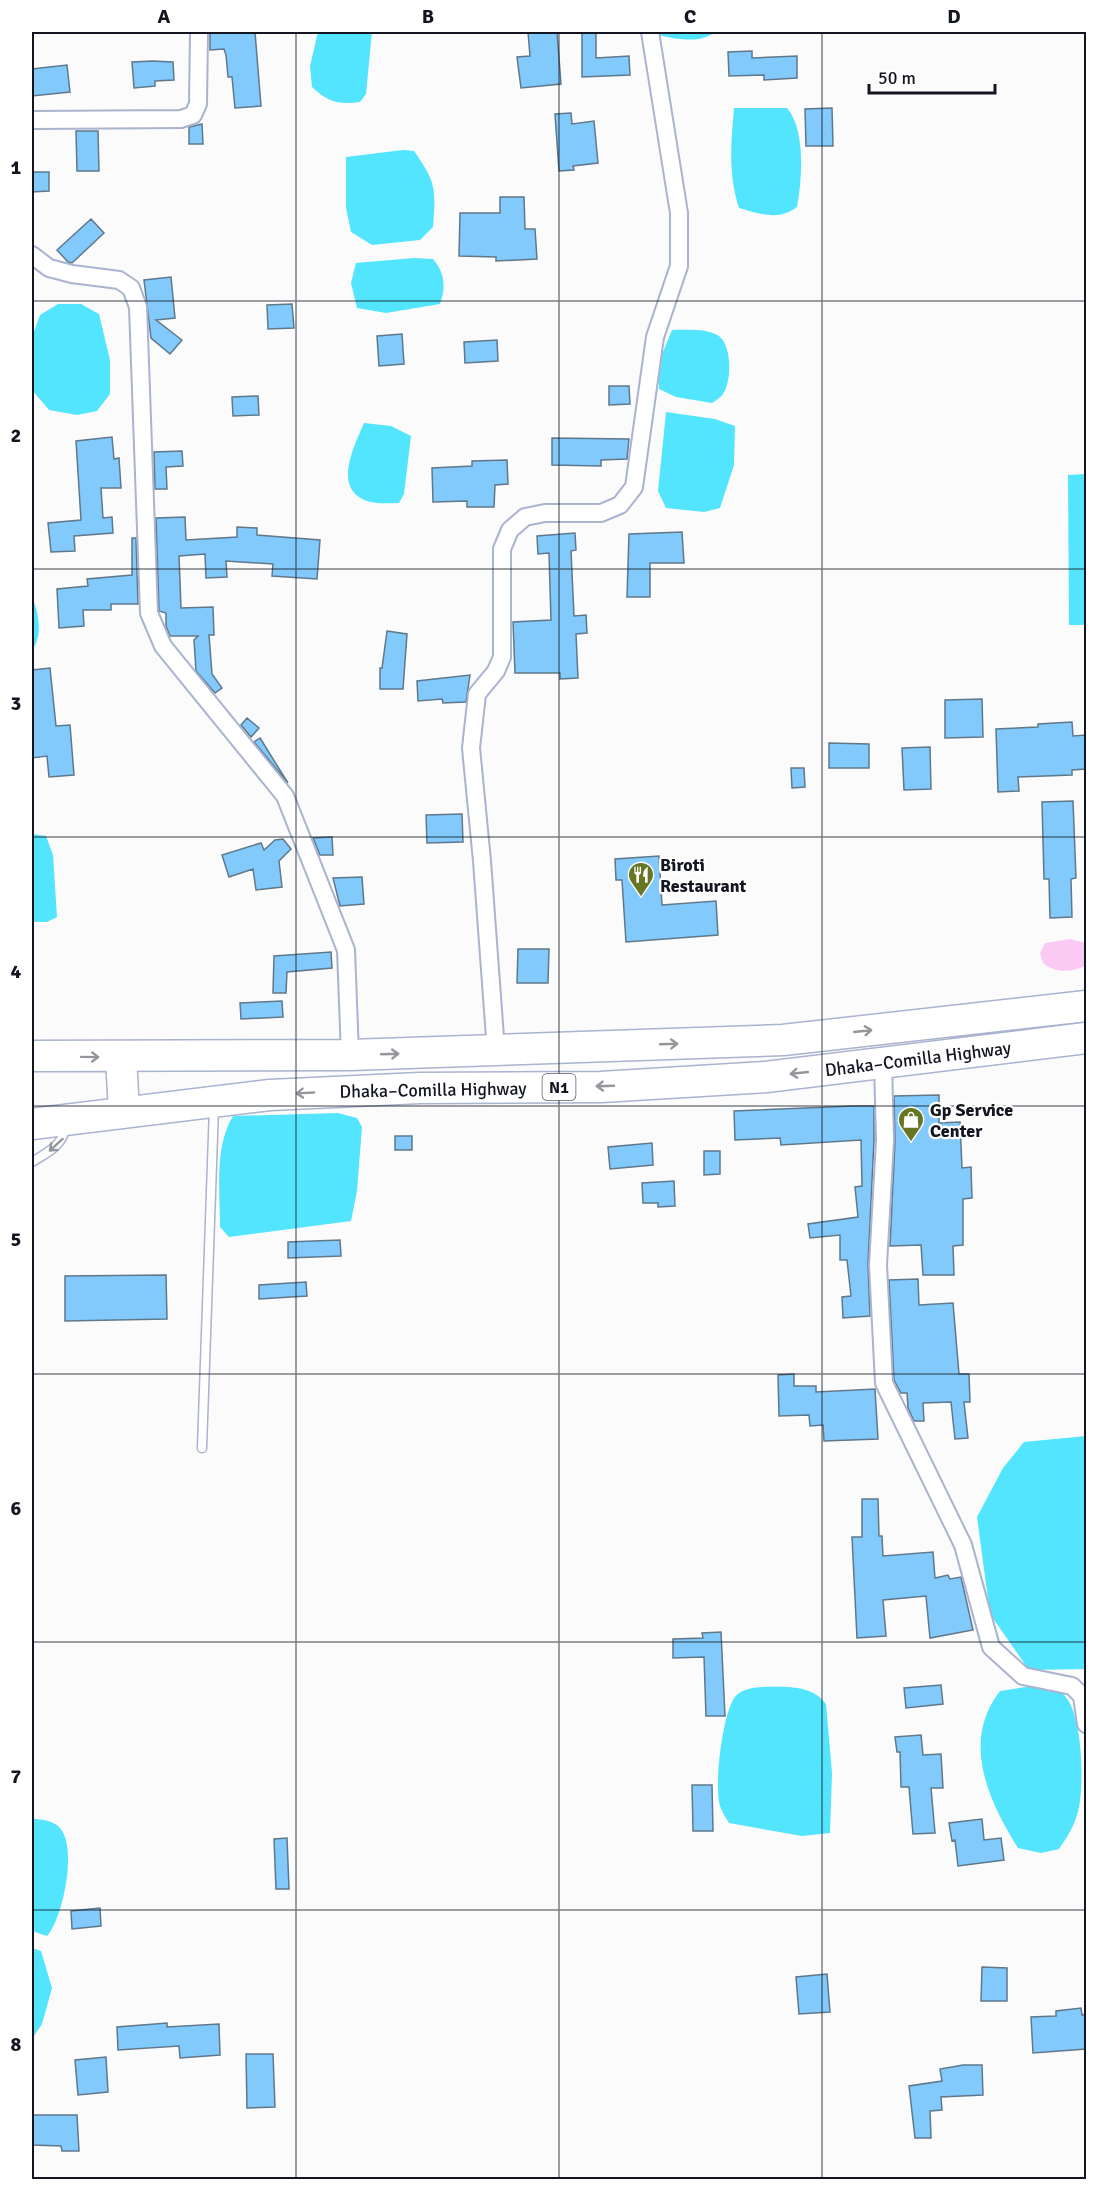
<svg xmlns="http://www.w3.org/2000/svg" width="1118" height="2211" font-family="Signika,sans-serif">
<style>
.green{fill:#fbcaf4}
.water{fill:#52e5fd}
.building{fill:#82c9fc;stroke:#5f788b;stroke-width:1.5}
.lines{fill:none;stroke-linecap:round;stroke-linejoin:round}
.lane-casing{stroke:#aab3cf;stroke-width:11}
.street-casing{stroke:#aab3cf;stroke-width:20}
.highway-casing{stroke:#aab3cf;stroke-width:33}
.lane{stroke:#fff;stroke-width:8}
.street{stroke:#fff;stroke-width:16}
.highway{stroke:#fff;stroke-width:30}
.oneway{stroke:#95969b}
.grid{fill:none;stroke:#131620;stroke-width:1.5;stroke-opacity:0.55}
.labels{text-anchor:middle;stroke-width:4.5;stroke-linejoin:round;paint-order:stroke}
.shield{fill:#fff;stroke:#5a5c63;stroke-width:1.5}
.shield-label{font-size:16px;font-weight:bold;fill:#131620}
.poi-label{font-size:18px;font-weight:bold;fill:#131620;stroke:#fff;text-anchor:start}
.street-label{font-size:18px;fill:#131620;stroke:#fff}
.neatline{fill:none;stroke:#131620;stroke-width:2}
.grid-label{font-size:20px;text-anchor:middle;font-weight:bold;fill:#131620}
</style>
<rect width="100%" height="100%" fill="#fbfbfb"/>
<path class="green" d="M 1070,939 L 1086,943 L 1086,965 C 1073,973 1054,973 1043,963 L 1040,953 L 1045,943 Z"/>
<path class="water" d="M 318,32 L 372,32 L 366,94 L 360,102 C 339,105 328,102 312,87 L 310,66 Z
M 657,32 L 715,32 C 701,44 674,39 658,35 Z
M 734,108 L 787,108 C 806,130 802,180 797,207 C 779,221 760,214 739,208 C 728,174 731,143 734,108 Z
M 403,150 L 414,151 C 436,182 436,189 433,227 L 420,240 L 372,245 L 351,232 L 346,208 L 346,157 Z
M 414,258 L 433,259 C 445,273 446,287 440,304 L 386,313 L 357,308 L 351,283 L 356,263 Z
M 58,304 L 81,304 L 99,314 L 110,360 L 110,394 L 97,411 L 77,415 L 49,410 L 32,390 L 32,337 L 40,315 Z
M 672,330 C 687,330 706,328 719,336 C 732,346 732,381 723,394 C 721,397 715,401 712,403 L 676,397 L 659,389 L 658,364 Z
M 666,412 L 715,419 L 735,426 L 734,465 L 720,508 L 704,512 L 666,508 L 658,491 Z
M 364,423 L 391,426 L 411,436 L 404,494 L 399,503 C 390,503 379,504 371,502 C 331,492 353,448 364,423 Z
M 1086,474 L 1086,625 L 1069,625 L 1068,475 Z
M 32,597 C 39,613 43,636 32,650 Z
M 32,834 L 46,836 L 53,855 L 57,917 L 47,922 L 32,922 Z
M 338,1113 L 357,1118 L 362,1127 L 357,1191 L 351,1221 L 229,1237 L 220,1227 C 220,1192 214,1147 233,1116 Z
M 1086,1436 L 1086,1669 L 1029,1670 L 990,1614 L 977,1517 L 1003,1468 L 1024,1442 Z
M 1032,1686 C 1042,1687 1056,1686 1063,1694 C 1083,1712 1084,1782 1079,1807 C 1076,1823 1068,1836 1059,1849 L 1041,1853 L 1018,1848 C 988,1800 961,1741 1000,1691 Z
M 761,1687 C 784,1687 811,1684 826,1704 L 832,1773 L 830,1833 L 802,1836 L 729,1823 C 726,1818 722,1812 720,1806 C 714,1785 722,1720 733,1700 C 738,1690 750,1688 761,1687 Z
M 32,1819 C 40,1819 51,1820 58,1826 C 79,1843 63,1919 47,1936 L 32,1931 Z
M 32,1948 L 41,1951 L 52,1988 L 42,2024 L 32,2039 Z"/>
<path class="building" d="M 210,32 L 255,32 L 261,106 L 235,108 L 232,77 L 228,77 L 226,55 L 224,49 L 210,50 Z
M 528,32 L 557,32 L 561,84 L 521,88 L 517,57 L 530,56 Z
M 582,32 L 596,32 L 596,58 L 629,56 L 630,75 L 582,77 Z
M 752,51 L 752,58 L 797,56 L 797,78 L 764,80 L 764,75 L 729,76 L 728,52 Z
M 153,61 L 173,62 L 174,80 L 155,81 L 155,86 L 134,88 L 132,62 Z
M 67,65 L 70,92 L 32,96 L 32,69 Z
M 832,108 L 833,146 L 806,146 L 805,109 Z
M 571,113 L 572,124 L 594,121 L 598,163 L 573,166 L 574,170 L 559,171 L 555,114 Z
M 202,124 L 203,144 L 189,144 L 189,127 Z
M 76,131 L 98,131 L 99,171 L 77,171 Z
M 32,172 L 49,172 L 49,191 L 32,192 Z
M 500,197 L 524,197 L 525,229 L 535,229 L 537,259 L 496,261 L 496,257 L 459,256 L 460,213 L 500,213 Z
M 91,219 L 104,233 L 72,263 L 68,262 L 57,250 Z
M 171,277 L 175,318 L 156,320 L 182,340 L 170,354 L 151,338 L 144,280 Z
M 292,304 L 294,328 L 268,329 L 267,305 Z
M 402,334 L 404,364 L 379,366 L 377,336 Z
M 497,340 L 498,361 L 465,363 L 464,342 Z
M 609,386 L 629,386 L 630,404 L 609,405 Z
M 258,396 L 259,415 L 233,416 L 232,397 Z
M 112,437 L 114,459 L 119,458 L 121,488 L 101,488 L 103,518 L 112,517 L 113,533 L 74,536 L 75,551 L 51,552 L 48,523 L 81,520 L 76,441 Z
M 552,438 L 629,439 L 627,459 L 601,460 L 601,466 L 552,465 Z
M 182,451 L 183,466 L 166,467 L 167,489 L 155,489 L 154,452 Z
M 507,460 L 508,484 L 495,485 L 494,507 L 467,507 L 467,501 L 433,502 L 432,468 L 472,466 L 472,461 Z
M 185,517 L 186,540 L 237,537 L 237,527 L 257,528 L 257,535 L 320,540 L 317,579 L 272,576 L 273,564 L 226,561 L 227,577 L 206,578 L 205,554 L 179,556 L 181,608 L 213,607 L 214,635 L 209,635 L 212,674 L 222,688 L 215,693 L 196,671 L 194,640 L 198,636 L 170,636 L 166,626 L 166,613 L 159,611 L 156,518 Z
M 682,532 L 684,563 L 650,563 L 650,597 L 627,597 L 629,534 Z
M 575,533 L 576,550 L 571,551 L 574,616 L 586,615 L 587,633 L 576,634 L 578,678 L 560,679 L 560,673 L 515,673 L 513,622 L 551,620 L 549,553 L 538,554 L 537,536 Z
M 132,538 L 136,538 L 138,604 L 111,604 L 111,610 L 83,610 L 84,626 L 59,628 L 57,589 L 88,586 L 87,579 L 132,575 Z
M 387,631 L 407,634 L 403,689 L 380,689 L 380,668 L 382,668 Z
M 50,668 L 56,726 L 70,725 L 74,775 L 49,777 L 47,756 L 32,758 L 32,670 Z
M 470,675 L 466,702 L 443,703 L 442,699 L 418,701 L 417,681 Z
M 982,699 L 983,737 L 945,738 L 945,700 Z
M 247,718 L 259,728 L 251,737 L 241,725 Z
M 1072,722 L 1073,736 L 1086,735 L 1086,769 L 1072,770 L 1072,775 L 1018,777 L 1019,791 L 998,792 L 996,729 L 1038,727 L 1038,724 Z
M 260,738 L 288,783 L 254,742 Z
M 829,743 L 869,744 L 869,768 L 829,768 Z
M 930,747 L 931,789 L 904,790 L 902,748 Z
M 791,768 L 804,768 L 805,787 L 792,788 Z
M 1073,801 L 1076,878 L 1071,879 L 1072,917 L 1050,918 L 1049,879 L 1044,879 L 1042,802 Z
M 462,814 L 463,842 L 427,843 L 426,815 Z
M 332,837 L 333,855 L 320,855 L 313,838 Z
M 283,839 L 291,849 L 279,861 L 282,887 L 256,890 L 253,869 L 229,877 L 222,855 L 261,843 L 264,850 L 275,840 Z
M 659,856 L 662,905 L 716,901 L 718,935 L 626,942 L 622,880 L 616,880 L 615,859 Z
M 362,877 L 364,904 L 340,906 L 333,878 Z
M 518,949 L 549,949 L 548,983 L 517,983 Z
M 331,952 L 332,968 L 287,972 L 286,993 L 273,993 L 274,956 Z
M 282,1001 L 283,1017 L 241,1019 L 240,1003 Z
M 939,1095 L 939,1123 L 960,1122 L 962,1168 L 971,1167 L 972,1198 L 963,1199 L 963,1245 L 953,1246 L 954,1275 L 923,1275 L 921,1245 L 890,1246 L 895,1141 L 894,1096 Z
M 854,1106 L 874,1106 L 874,1140 L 868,1264 L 870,1316 L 843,1318 L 842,1297 L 851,1296 L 847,1260 L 840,1260 L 840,1235 L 810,1238 L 808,1224 L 858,1217 L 855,1187 L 862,1186 L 861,1140 L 781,1145 L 780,1138 L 735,1140 L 734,1111 Z
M 395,1136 L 412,1136 L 412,1150 L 395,1150 Z
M 652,1143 L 653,1165 L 610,1169 L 608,1147 Z
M 704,1151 L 720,1151 L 720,1174 L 704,1175 Z
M 674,1181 L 675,1206 L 658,1207 L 658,1203 L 643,1203 L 642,1183 Z
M 340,1240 L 341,1256 L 288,1258 L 288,1242 Z
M 166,1275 L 167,1319 L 65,1321 L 65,1276 Z
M 918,1279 L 919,1305 L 953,1303 L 959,1374 L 969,1374 L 970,1402 L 964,1402 L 968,1438 L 955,1439 L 951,1402 L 923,1403 L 924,1421 L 914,1421 L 908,1408 L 907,1393 L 901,1393 L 894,1380 L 889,1280 Z
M 306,1282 L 307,1296 L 259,1299 L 259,1285 Z
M 794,1374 L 794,1386 L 816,1386 L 816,1392 L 875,1389 L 878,1439 L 824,1441 L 823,1425 L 810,1426 L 809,1415 L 779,1416 L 778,1375 Z
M 862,1499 L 878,1499 L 879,1536 L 882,1536 L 883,1556 L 933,1552 L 935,1578 L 948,1575 L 950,1579 L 961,1577 L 973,1630 L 930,1638 L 926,1596 L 883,1600 L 886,1636 L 857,1638 L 852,1537 L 862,1537 Z
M 721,1632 L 725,1716 L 706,1716 L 704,1657 L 673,1658 L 673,1639 L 703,1638 L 702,1633 Z
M 941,1685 L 943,1704 L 906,1708 L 904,1688 Z
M 921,1735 L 923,1755 L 941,1754 L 943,1788 L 931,1788 L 935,1833 L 913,1834 L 909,1787 L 901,1787 L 900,1752 L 897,1752 L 895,1737 Z
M 692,1785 L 712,1785 L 713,1831 L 693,1831 Z
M 982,1819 L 984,1840 L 1001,1838 L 1004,1860 L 958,1866 L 955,1840 L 952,1841 L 949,1823 Z
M 287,1838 L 289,1889 L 276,1889 L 274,1839 Z
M 100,1908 L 101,1926 L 72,1929 L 71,1911 Z
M 982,1967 L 1007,1968 L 1007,2001 L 981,2001 Z
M 827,1974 L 830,2012 L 799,2014 L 796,1977 Z
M 1081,2008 L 1082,2015 L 1086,2014 L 1086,2049 L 1033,2053 L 1031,2017 L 1056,2016 L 1056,2011 Z
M 167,2023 L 167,2027 L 219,2024 L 220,2055 L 180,2058 L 179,2046 L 118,2050 L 117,2027 Z
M 246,2054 L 273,2054 L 275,2107 L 247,2108 Z
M 106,2057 L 108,2092 L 78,2095 L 75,2060 Z
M 963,2065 L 982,2065 L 983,2095 L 941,2097 L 942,2110 L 930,2111 L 931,2138 L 915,2138 L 909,2086 L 942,2081 L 940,2069 Z
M 32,2115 L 77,2115 L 79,2151 L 62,2151 L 61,2146 L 32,2145 Z"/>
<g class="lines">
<defs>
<path id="lane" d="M 32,1162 C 48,1152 63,1146 66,1125
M 202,1448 L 214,1107"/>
<path id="street" d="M 32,120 L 181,119 L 193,115 L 198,104 L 199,32
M 32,255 L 49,268 L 72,274 L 119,280 L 131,288 L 138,307 L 149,613 L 163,646 L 285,796 L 346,950 L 350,1055
M 496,1051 L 482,861 L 471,748 L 477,694 L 496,671 L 502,657 L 502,549 L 510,530 L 525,517 L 545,513 L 601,513 L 620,505 L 634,487 L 655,337 L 679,266 L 679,213 L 650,32
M 883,1064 L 885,1140 L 878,1265 L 884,1383 L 963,1545 L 991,1647 L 1023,1676 L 1072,1686 L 1082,1696 L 1086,1724"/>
<path id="highway" d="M 32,1056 L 350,1055 L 783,1040 L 1086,1006
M 121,1058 L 124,1111
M 32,1124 L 270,1095 L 420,1088 L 601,1087 L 766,1077 L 1086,1038"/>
</defs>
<use href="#lane" class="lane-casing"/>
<use href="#street" class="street-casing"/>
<use href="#highway" class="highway-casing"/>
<use href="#lane" class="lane"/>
<use href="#street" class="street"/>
<use href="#highway" class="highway"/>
</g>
<defs><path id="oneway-shaft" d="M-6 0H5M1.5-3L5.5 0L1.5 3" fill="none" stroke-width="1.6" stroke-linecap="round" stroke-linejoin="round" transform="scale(1.5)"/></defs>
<g class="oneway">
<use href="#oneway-shaft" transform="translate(863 1031) rotate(-6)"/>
<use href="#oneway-shaft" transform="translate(669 1044) rotate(-2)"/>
<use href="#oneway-shaft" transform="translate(390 1054) rotate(-2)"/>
<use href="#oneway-shaft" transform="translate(90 1057) rotate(1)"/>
<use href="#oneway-shaft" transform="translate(799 1073) rotate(174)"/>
<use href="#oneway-shaft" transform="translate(605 1086) rotate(178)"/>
<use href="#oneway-shaft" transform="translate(305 1093) rotate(177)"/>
<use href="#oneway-shaft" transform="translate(56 1145) rotate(138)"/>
</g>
<path class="grid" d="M 296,32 L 296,2180M 559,32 L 559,2180M 822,32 L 822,2180M 32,301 L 1086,301M 32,569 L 1086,569M 32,837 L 1086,837M 32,1106 L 1086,1106M 32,1374 L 1086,1374M 32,1642 L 1086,1642M 32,1910 L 1086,1910"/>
<defs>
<symbol id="restaurant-pin" viewBox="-11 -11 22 30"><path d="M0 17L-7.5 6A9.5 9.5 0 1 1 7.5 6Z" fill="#677623" stroke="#fff"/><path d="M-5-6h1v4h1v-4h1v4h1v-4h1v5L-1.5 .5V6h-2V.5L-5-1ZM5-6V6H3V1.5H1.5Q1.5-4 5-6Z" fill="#fff"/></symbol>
<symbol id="shop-pin" viewBox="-11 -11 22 30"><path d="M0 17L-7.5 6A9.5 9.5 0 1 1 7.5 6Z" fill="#677623" stroke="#fff"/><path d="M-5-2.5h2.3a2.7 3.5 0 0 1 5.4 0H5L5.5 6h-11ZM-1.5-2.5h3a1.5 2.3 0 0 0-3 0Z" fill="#fff"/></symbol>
</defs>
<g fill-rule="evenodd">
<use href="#restaurant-pin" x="626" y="860" width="30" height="40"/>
<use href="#shop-pin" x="896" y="1105" width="30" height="40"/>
</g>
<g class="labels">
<rect class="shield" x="542.5" y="1074" width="33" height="26" rx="4.5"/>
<g class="shield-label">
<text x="559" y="1093">N1</text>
</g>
<g class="poi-label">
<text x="660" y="871">Biroti<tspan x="660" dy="21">Restaurant</tspan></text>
<text x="930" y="1116">Gp Service<tspan x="930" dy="21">Center</tspan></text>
</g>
<g class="street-label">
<text transform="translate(918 1059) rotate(-7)" y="6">Dhaka–Comilla Highway</text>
<text transform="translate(433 1090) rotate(-1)" y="6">Dhaka–Comilla Highway</text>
</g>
</g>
<rect width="1118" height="2211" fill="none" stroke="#ffffff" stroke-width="66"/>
<path d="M869 84v9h126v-9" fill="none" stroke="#131620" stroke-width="3"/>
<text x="878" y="84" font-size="18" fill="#131620" stroke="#ffffff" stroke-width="4.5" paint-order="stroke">50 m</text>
<rect x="33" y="33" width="1052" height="2145" class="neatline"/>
<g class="grid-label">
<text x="164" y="23">A</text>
<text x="428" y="23">B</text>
<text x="690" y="23">C</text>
<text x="954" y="23">D</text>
<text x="16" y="174">1</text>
<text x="16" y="442">2</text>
<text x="16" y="710">3</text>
<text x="16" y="978">4</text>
<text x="16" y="1246">5</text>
<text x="16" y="1515">6</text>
<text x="16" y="1783">7</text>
<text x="16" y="2051">8</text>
</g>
</svg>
